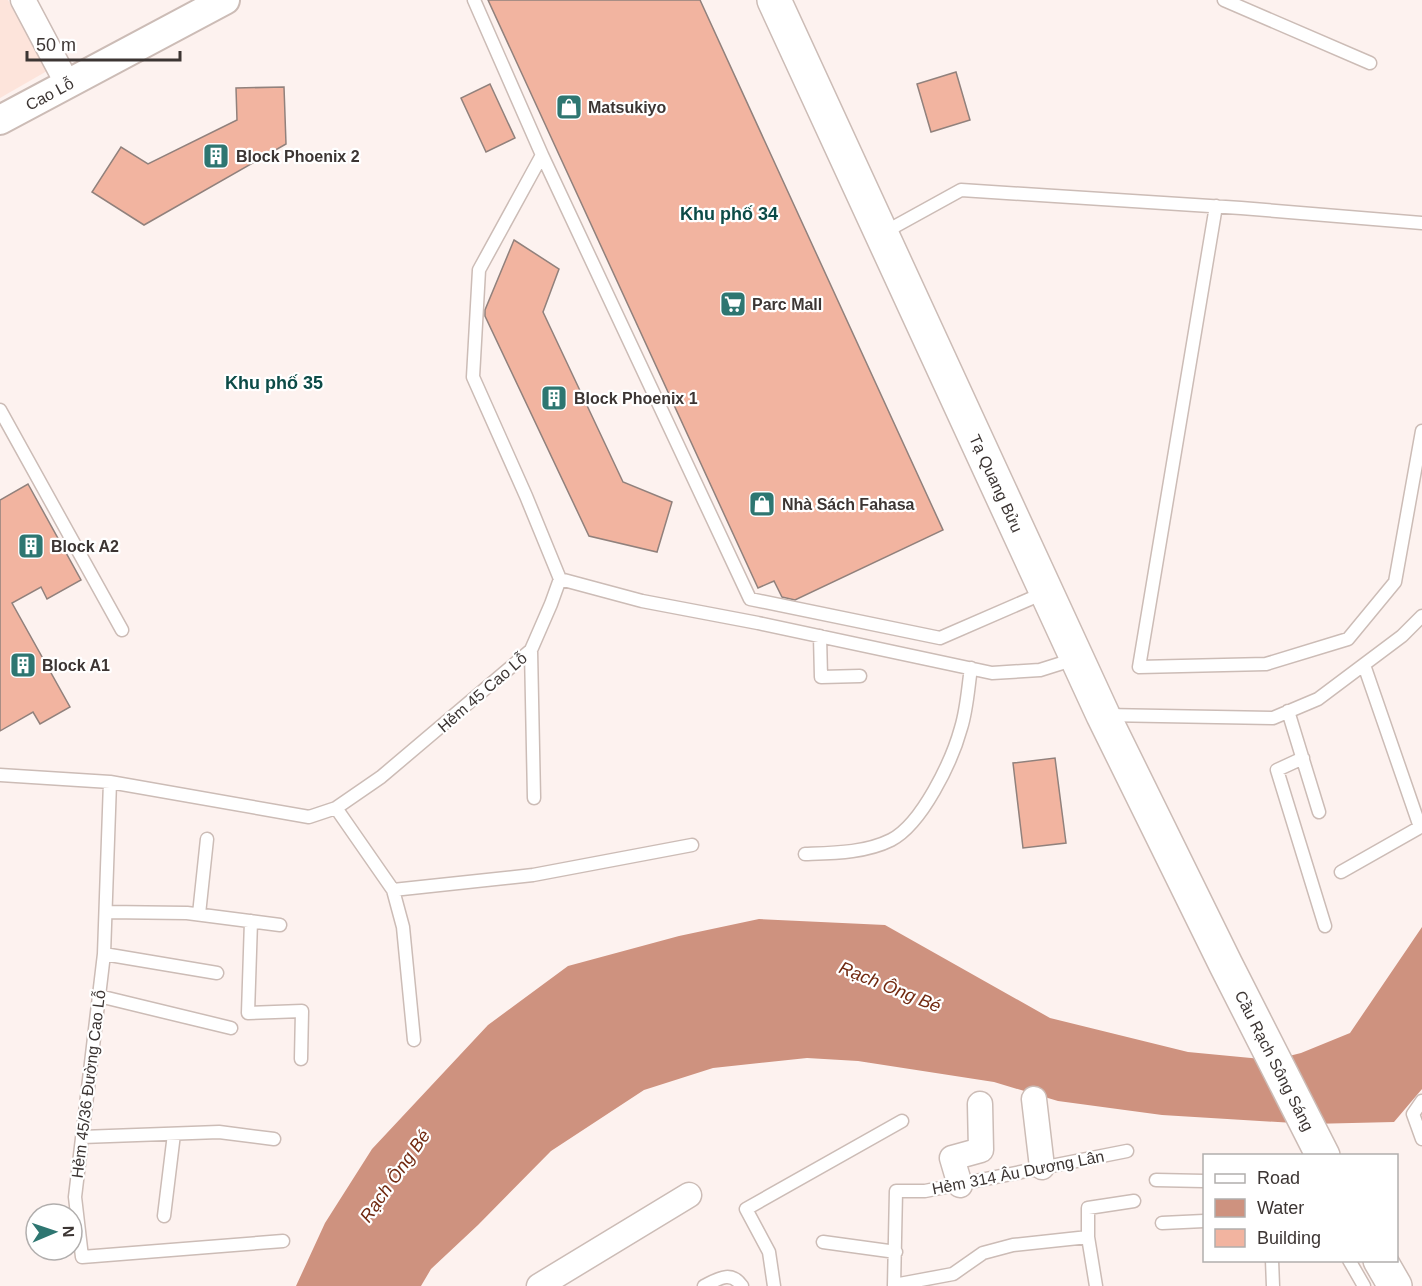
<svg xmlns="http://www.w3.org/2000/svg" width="1422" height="1286" font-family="Helvetica,sans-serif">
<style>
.built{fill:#fde4db}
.water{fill:#ce927f}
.building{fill:#f2b4a0;stroke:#91817c;stroke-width:1.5}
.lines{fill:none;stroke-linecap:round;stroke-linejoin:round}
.service-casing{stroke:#ccbcb6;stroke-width:15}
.minor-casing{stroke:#ccbcb6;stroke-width:27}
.tertiary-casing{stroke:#ccbcb6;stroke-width:32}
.secondary-casing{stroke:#ccbcb6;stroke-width:36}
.service{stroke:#fff;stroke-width:12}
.minor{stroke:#fff;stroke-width:24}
.tertiary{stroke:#fff;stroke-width:28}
.secondary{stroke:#fff;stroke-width:33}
.labels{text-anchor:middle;stroke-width:4.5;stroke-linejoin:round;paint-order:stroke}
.street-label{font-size:16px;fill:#3c3533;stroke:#fff}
.poi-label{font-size:16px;font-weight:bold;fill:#3c3533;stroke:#fff;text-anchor:start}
.neighbourhood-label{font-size:18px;font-weight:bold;fill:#0c4b47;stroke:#fff}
.water-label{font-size:18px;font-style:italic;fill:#712910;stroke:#fff}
</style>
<rect width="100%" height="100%" fill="#fdf2ef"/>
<path class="built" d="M 0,0 L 8,0 L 47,71 L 0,98 Z"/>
<path class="water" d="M 759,919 L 885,925 L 1050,1018 L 1188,1052 L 1273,1060 L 1301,1053 L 1350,1033 L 1422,927 L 1422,1089 L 1394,1122 L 1310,1124 L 1162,1115 L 1058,1101 L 994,1082 L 858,1061 L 807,1058 L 713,1068 L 644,1090 L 551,1151 L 478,1225 L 431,1269 L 421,1286 L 296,1286 L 325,1223 L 372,1149 L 488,1025 L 568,966 L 679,936 Z"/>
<path class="building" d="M 488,0 L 700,0 L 943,530 L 795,600 L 782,597 L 774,581 L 758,588 Z
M 956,72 L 970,120 L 931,132 L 917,84 Z
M 490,84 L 515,138 L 486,152 L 461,98 Z
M 284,87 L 286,144 L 144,225 L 92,192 L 121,147 L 148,164 L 237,120 L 236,88 Z
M 514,240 L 559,269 L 543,312 L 623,482 L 672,502 L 657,552 L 589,536 L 485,316 L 485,310 Z
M 28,484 L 81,580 L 47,599 L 41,587 L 12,603 L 70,707 L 40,724 L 33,712 L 0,731 L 0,500 Z
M 1055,758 L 1066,843 L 1023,848 L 1013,763 Z"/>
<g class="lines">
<defs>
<path id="service" d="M 474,0 L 542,155 L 479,270 L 473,377 L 526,496 L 560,579
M 1224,0 L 1370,63
M 542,155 L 750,599 L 940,638 L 1046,592
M 1216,206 L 1139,667 L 1266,664 L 1348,639 L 1395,582 L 1422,431
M 883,233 L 961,190 L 1241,208 L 1422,223
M 0,410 L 122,630
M 560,579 L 642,601 L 758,623 L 992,673 L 1040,670 L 1075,659
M 820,636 L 821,677 L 860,676
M 531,650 L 534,798
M 1364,665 L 1420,827
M 1288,711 L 1319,812
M 1105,715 L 1273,718 L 1318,699 L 1402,636 L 1422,616
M 1303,758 L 1277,770 L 1325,926
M 0,775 L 110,782 L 309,817 L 336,808 L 381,777 L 531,650 L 551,604 L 560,579
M 110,782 L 104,954 L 75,1197 L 82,1257 L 283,1241
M 336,808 L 393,890 L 533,875 L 692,845
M 805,854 C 833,853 865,853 891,840 C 922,824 952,761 961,728 C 967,709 968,688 971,668
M 1341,872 L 1422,826
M 393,890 L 403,927 L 414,1040
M 106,912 L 187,913 L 280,925
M 199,914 L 207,839
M 251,921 L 248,1013 L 302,1011 L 301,1059
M 104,954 L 217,973
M 99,996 L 231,1028
M 1422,1101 L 1413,1114 L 1422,1139
M 82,1137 L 219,1132 L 274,1139
M 1156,1180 L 1204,1181
M 164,1216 L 174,1134
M 1162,1223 L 1204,1221
M 1088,1237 L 1096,1286
M 823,1242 L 896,1252
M 1272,1260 L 1273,1286
M 1349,1260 L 1364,1286
M 894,1285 L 953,1274 L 983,1253 L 1013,1245 L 1088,1237 L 1088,1208 L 1134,1201
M 704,1286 C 718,1279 731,1270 742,1286
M 774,1286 L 769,1252 L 746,1209 L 902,1121
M 894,1286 L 896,1191 L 925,1191 L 1127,1151"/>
<path id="minor" d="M 23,0 L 67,83
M 1034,1099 L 1042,1167
M 960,1185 L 952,1158 L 981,1150 L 980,1104
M 539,1286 L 689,1195"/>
<g id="tertiary">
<path id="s1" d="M 0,120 L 225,0"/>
</g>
<g id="secondary">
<path id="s2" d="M 774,0 L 1103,715 L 1226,965 L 1323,1156"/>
<path d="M 1380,1260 L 1395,1286"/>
</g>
</defs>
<use href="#service" class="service-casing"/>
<use href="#minor" class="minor-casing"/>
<use href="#tertiary" class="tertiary-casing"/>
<use href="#secondary" class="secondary-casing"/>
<use href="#service" class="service"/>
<use href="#minor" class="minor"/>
<use href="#tertiary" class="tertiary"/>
<use href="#secondary" class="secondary"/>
</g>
<defs>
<symbol id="shop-square" viewBox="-11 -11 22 22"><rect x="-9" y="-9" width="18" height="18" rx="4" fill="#2e7671" stroke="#fff"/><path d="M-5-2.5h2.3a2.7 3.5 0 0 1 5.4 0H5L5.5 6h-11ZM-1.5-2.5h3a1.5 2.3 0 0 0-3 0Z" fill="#fff"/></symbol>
<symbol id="building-square" viewBox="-11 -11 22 22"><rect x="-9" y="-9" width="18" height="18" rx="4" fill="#2e7671" stroke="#fff"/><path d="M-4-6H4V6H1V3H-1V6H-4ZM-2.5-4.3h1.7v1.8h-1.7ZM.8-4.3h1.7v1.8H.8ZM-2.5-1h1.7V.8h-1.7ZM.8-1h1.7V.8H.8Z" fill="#fff"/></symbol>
<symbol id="supermarket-square" viewBox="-11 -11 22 22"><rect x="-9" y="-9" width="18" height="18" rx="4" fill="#2e7671" stroke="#fff"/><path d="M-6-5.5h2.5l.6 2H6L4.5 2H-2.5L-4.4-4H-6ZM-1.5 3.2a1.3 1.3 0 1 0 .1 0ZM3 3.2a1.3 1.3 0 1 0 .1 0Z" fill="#fff"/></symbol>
</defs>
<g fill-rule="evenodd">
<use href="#shop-square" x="554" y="92" width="30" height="30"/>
<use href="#building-square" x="201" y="141" width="30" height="30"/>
<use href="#supermarket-square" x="718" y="289" width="30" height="30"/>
<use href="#building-square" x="539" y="383" width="30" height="30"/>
<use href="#shop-square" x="747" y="489" width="30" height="30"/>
<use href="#building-square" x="16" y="531" width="30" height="30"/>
<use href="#building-square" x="8" y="650" width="30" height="30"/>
</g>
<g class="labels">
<g class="street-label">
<text dy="6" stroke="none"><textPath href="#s1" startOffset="56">Cao Lỗ</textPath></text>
<text dy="6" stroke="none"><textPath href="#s2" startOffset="532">Tạ Quang Bửu</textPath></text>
<text transform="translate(482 692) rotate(-41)" y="6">Hẻm 45 Cao Lỗ</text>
<text dy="6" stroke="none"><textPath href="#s2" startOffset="1173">Cầu Rạch Sông Sáng</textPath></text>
<text transform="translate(88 1084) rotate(-83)" y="6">Hẻm 45/36 Đường Cao Lỗ</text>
<text transform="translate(1018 1172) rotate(-11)" y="6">Hẻm 314 Âu Dương Lân</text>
</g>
<g class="poi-label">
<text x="588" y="113">Matsukiyo</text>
<text x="236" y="162">Block Phoenix 2</text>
<text x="752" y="310">Parc Mall</text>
<text x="574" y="404">Block Phoenix 1</text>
<text x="782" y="510">Nhà Sách Fahasa</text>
<text x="51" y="552">Block A2</text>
<text x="42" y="671">Block A1</text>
</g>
<g class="neighbourhood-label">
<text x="729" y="220">Khu phố 34</text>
<text x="274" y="389">Khu phố 35</text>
</g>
<g class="water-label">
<text transform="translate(890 987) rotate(22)" y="6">Rạch Ông Bé</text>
<text transform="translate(395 1176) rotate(-55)" y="6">Rạch Ông Bé</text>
</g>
</g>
<rect x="1203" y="1154" width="195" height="108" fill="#ffffff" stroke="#b1aead" stroke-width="1.5"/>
<rect x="1215" y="1174" width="30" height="9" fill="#ffffff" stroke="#b1aead" stroke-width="1.5"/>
<text x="1257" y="1184" font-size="18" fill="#3c3533">Road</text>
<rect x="1215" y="1199" width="30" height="18" fill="#ce927f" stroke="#b1aead" stroke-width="1.5"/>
<text x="1257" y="1214" font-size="18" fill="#3c3533">Water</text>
<rect x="1215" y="1229" width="30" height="18" fill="#f2b4a0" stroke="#b1aead" stroke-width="1.5"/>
<text x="1257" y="1244" font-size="18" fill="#3c3533">Building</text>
<g transform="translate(54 1232) rotate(88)"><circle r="28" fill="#ffffff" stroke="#b1aead" stroke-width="1.5"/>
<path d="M0-4.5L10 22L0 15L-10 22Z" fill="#2e7671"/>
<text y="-9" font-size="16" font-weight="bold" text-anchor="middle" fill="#3c3533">N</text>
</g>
<path d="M27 51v9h153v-9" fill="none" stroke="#3c3533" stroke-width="3"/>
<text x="36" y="51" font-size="18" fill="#3c3533" stroke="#ffffff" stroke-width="4.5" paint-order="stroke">50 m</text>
</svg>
